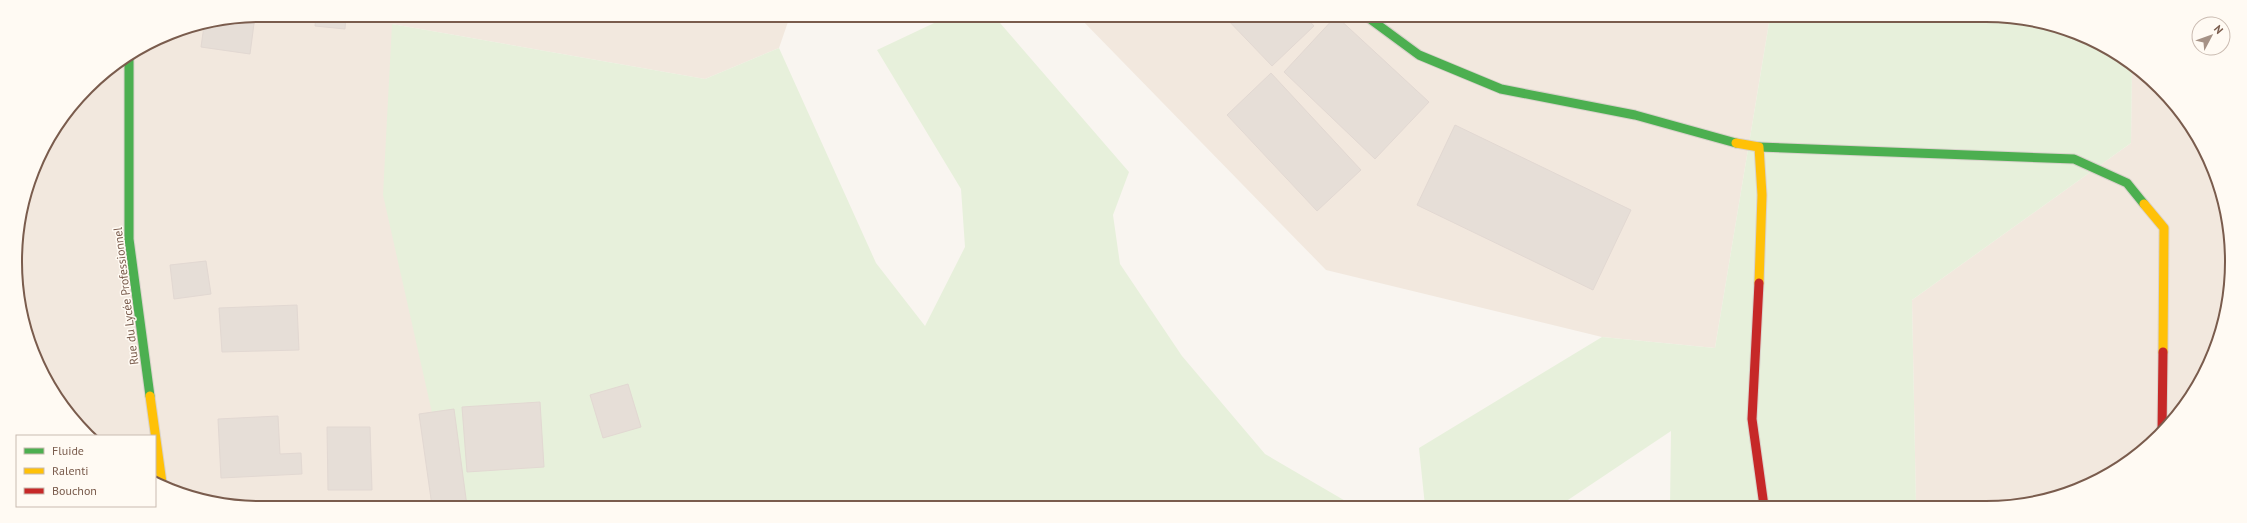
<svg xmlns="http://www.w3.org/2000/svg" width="2247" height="523" font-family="'PT Sans',sans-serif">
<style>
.residential{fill:#f2e8de}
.green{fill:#e7f0db}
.building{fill:#e6ded7;stroke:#e2d8d2}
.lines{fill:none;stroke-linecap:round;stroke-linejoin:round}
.fast-casing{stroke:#d9d2cb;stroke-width:11}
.slow-casing{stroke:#d9d2cb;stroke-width:11}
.jam-casing{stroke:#d9d2cb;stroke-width:11}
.fast{stroke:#4caf50;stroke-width:9}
.slow{stroke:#ffc107;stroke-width:9}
.jam{stroke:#c62828;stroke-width:9}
.labels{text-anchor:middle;stroke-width:3;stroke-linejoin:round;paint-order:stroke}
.street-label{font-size:12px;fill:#7a5c4d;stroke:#fffaf3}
.rim{fill:none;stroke:#7a5c4d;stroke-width:2}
</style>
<rect width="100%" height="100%" fill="#f9f5f0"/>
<path class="residential" d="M 262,15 L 790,16 L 779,48 L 705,79 L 392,24 L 453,506 L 229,506 L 155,481 L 155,436 L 94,436 L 66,412 L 28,341 L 16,245 L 40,153 L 99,76 L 167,34 Z
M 1078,16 L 1770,17 L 1715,348 L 1602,337 L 1326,270 Z
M 2132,68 L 2181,112 L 2224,198 L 2230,294 L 2206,371 L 2160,436 L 2094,483 L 2017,506 L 1916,506 L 1912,300 L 2131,143 Z"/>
<path class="green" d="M 949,16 L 994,16 L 1129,172 L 1113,215 L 1120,264 L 1182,356 L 1265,454 L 1354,506 L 453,506 L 383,195 L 392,24 L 705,79 L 779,48 L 876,263 L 925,326 L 965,247 L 961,189 L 877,50 Z
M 1770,17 L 2018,17 L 2109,48 L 2132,68 L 2131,143 L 1912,300 L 1916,506 L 1670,506 L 1671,431 L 1559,506 L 1425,506 L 1419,448 L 1602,337 L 1715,348 Z"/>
<path class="building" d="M 316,15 L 346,15 L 345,29 L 315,26 Z
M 255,16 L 250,54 L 201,47 L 204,26 Z
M 1224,16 L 1305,16 L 1314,26 L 1272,66 Z
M 1336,16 L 1429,102 L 1375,159 L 1284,72 Z
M 1271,73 L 1361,170 L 1317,211 L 1227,115 Z
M 1455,125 L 1631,210 L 1593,290 L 1417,205 Z
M 206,261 L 211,294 L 174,299 L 170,265 Z
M 297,305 L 299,350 L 222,352 L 219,308 Z
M 628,384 L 641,427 L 603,438 L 590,395 Z
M 540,402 L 544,467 L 467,472 L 462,407 Z
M 454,409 L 467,506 L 432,506 L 419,414 Z
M 278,416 L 280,454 L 301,453 L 302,474 L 221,478 L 218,419 Z
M 327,427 L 370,427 L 372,490 L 328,490 Z"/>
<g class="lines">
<defs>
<path id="fast" d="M 1366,16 L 1419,55 L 1501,89 L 1635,115 L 1736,143
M 129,58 L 129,239 L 150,396
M 1759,147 L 2074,159 L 2127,183 L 2144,204"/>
<path id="slow" d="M 1736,143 L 1759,147 L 1762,195 L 1759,283
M 2144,204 L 2164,228 L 2163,352
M 150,396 L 162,483"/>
<path id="jam" d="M 1759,283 L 1752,419 L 1764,506
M 2162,432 L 2163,352"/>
</defs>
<use href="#fast" class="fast-casing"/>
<use href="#slow" class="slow-casing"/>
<use href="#jam" class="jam-casing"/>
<use href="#fast" class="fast"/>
<use href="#slow" class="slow"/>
<use href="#jam" class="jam"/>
</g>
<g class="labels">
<g class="street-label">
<text transform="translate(126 296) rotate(-97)" y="4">Rue du Lycée Professionnel</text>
</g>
</g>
<path d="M0 0H2247V523H0ZM261 22H1986A239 239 0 0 1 2225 261V262A239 239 0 0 1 1986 501H261A239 239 0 0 1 22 262V261A239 239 0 0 1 261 22Z" fill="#fffaf3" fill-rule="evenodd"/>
<path class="rim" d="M261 22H1986A239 239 0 0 1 2225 261V262A239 239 0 0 1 1986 501H261A239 239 0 0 1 22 262V261A239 239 0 0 1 261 22Z"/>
<rect x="16" y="435" width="140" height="72" fill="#fffaf3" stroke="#cabbb1"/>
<rect x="24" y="448" width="20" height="6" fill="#4caf50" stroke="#cabbb1"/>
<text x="52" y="455" font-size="12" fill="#7a5c4d">Fluide</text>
<rect x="24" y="468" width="20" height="6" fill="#ffc107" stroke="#cabbb1"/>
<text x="52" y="475" font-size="12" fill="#7a5c4d">Ralenti</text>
<rect x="24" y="488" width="20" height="6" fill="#c62828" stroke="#cabbb1"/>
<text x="52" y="495" font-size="12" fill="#7a5c4d">Bouchon</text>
<g transform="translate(2211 36) rotate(49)"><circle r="19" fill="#fffaf3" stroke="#cabbb1"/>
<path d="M0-3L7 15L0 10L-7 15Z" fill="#a69286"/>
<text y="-6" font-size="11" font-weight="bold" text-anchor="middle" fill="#7a5c4d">N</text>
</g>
</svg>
